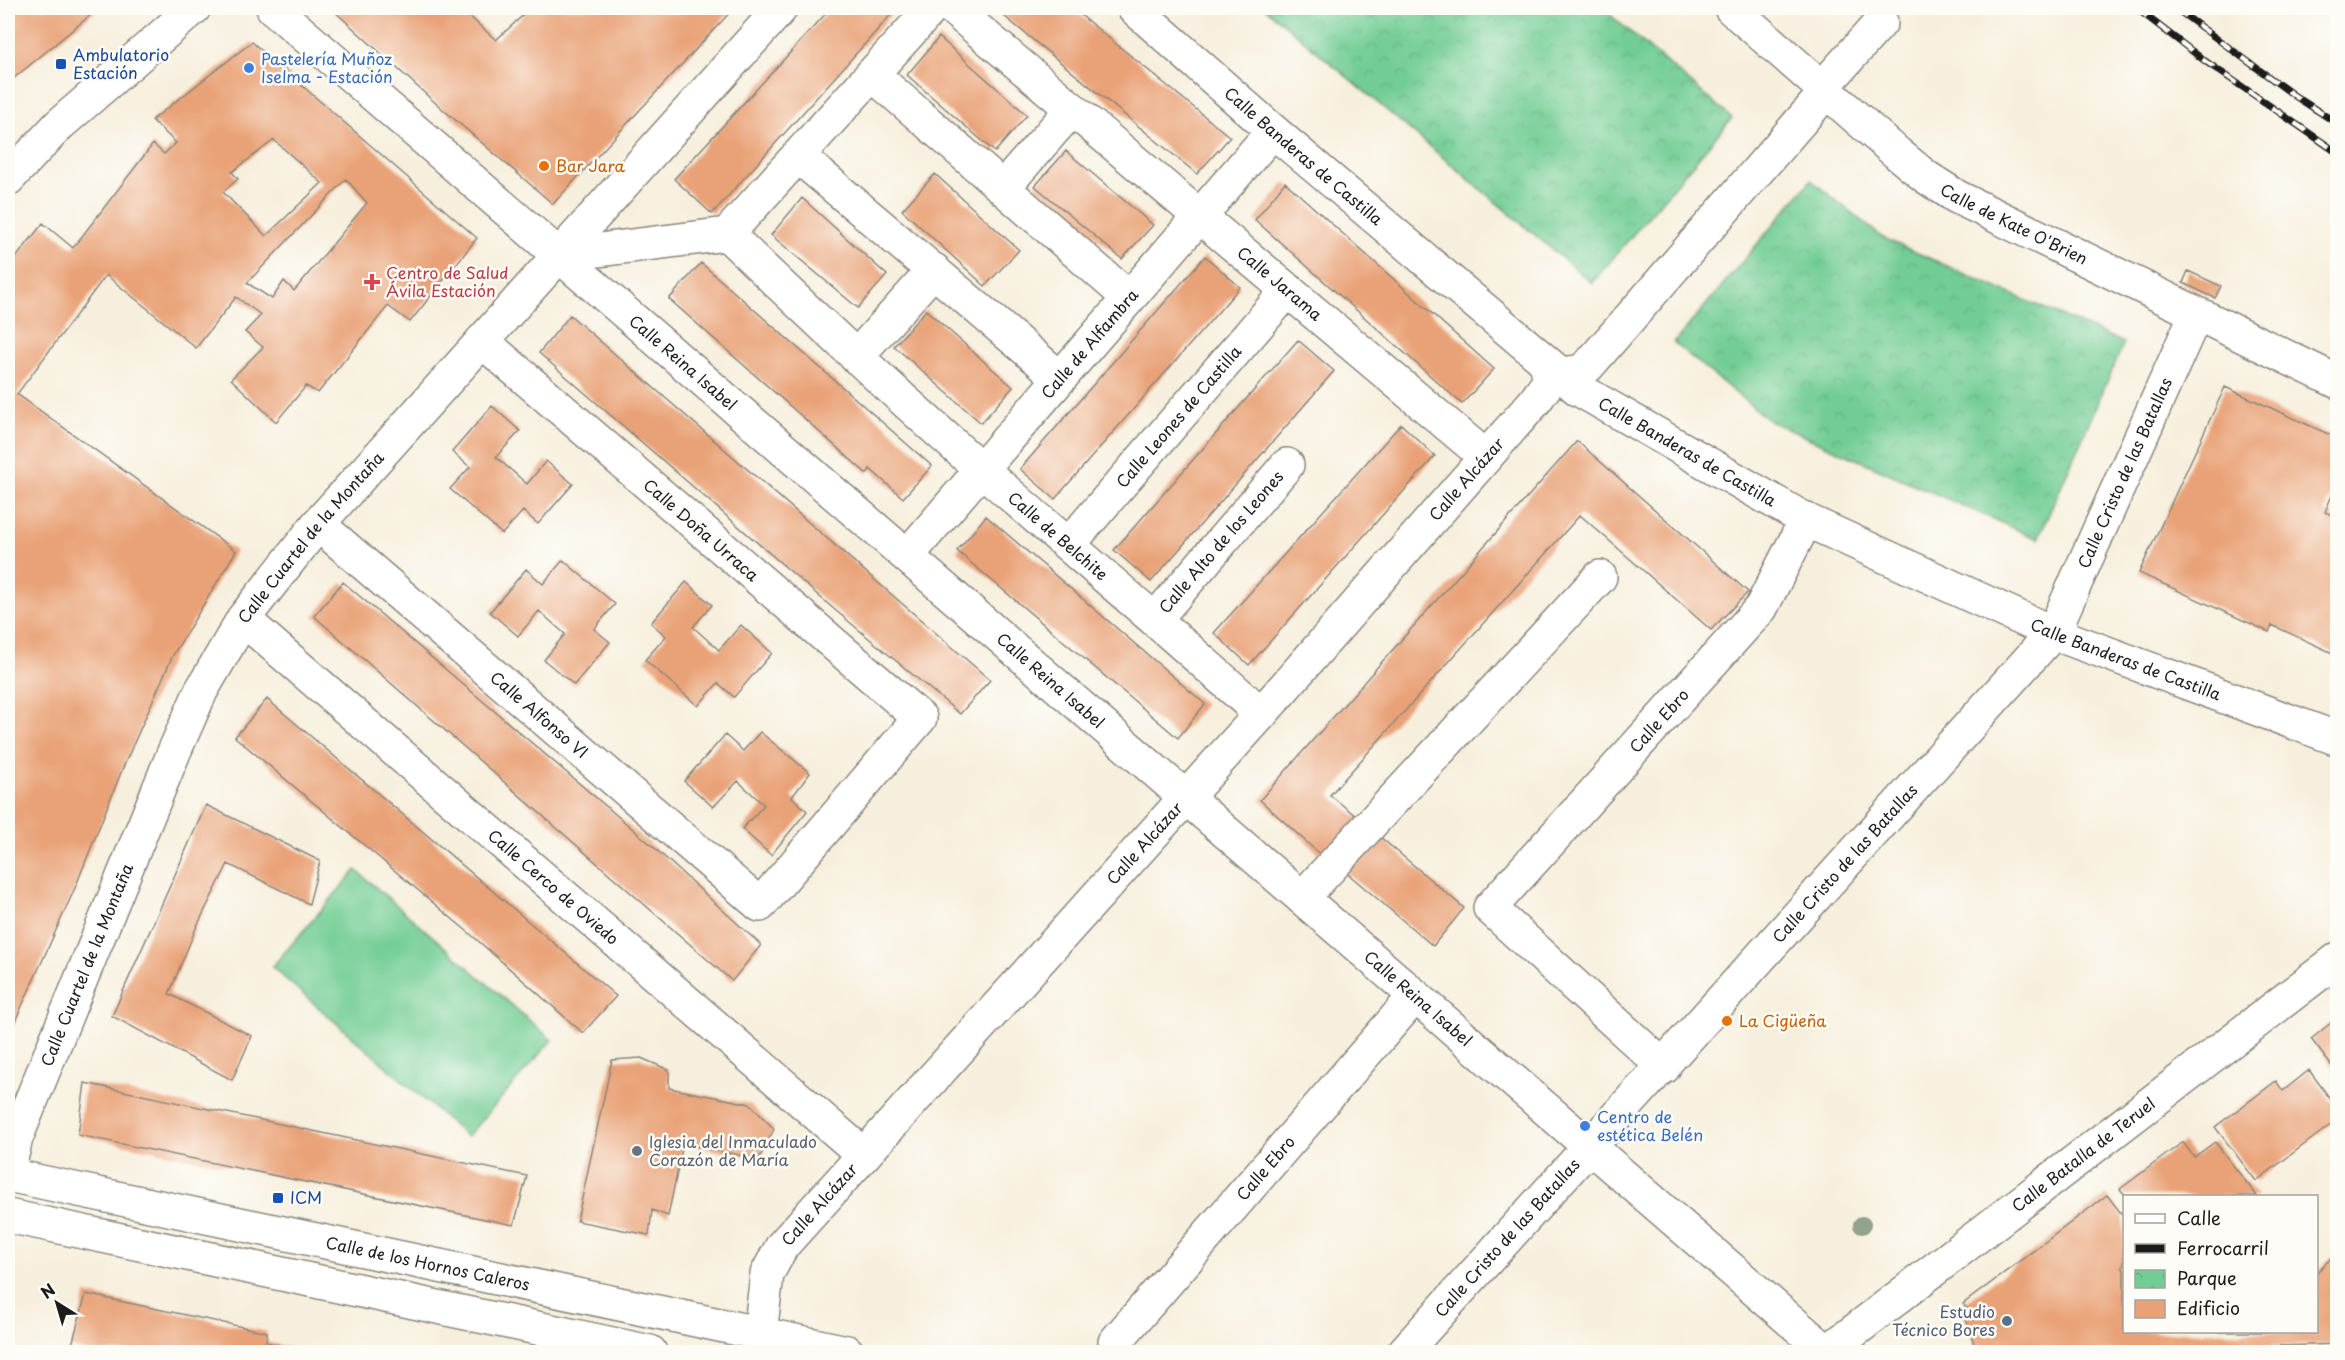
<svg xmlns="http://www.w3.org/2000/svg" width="2345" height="1360" font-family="'Playpen Sans',sans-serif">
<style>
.grass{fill:#72cd94;stroke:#477458;stroke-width:1.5}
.park{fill:url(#park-crowns);stroke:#477458;stroke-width:1.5}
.building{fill:#e9a277;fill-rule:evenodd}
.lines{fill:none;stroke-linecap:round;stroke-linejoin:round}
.minor-casing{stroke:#8a867c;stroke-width:36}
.major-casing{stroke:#8a867c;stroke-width:36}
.minor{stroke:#fff;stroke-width:33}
.major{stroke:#fff;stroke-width:33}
.rail-casing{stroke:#1c1c1c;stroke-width:7}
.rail{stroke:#fdfcf7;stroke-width:4.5;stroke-dasharray:14;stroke-linecap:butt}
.tree{fill:#91a28d}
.transit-dot{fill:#1a4fb4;stroke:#fdfcf7;stroke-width:2}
.shop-dot{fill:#3f7fe0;stroke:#fdfcf7;stroke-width:2}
.food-dot{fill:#e8710a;stroke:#fdfcf7;stroke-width:2}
.health-dot{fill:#e0444e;stroke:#fdfcf7;stroke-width:2}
.worship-dot{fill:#6b7280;stroke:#fdfcf7;stroke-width:2}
.service-dot{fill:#5c6f8a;stroke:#fdfcf7;stroke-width:2}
.labels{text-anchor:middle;stroke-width:5;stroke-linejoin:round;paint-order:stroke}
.transit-label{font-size:16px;fill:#164399;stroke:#fdfcf7;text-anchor:start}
.shop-label{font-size:16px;fill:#366cbe;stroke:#fdfcf7;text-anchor:start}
.street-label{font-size:16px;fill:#1c1c1c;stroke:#fdfcf7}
.food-label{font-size:16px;fill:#c56008;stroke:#fdfcf7;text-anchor:start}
.health-label{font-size:16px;fill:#be3a42;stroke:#fdfcf7;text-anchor:start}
.worship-label{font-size:16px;fill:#5b616d;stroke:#fdfcf7;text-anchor:start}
.service-label{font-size:16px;fill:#4e5e75;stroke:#fdfcf7;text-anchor:end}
</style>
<defs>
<pattern id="park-crowns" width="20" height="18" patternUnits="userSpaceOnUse" patternTransform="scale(1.5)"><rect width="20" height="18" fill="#72cd94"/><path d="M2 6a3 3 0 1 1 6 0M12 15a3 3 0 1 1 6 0" fill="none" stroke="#62af7f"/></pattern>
</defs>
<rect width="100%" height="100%" fill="#fdfcf7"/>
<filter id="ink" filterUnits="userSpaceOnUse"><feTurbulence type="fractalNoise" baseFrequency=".0167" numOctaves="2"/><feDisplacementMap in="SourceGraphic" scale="12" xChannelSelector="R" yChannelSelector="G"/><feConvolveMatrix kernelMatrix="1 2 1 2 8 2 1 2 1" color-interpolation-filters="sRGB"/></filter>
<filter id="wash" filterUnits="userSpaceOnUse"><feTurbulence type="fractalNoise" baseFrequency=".008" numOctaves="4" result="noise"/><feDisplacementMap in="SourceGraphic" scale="24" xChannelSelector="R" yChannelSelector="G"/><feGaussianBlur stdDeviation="1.35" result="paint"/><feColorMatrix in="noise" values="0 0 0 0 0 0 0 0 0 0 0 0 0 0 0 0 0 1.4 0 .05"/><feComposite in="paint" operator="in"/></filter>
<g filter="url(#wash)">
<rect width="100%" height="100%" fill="#f7efdd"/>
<path class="grass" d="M 356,870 L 552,1040 L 467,1137 L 272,967 Z"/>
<path class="park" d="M 1265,8 L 1602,8 L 1732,118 L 1592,283 Z
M 1811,180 L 1883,238 L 2124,343 L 2038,539 L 1770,421 L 1674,343 Z"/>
<g id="blocks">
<path class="building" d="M 8,8 L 99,8 L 8,83 Z
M 331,8 L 460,8 L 496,40 L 531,8 L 734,8 L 553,204 L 431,99 Z
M 831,8 L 897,8 L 712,214 L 674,179 Z
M 1003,8 L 1072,8 L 1230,137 L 1197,174 L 999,12 Z
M 939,37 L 1027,115 L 995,152 L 907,75 Z
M 252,42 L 477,238 L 410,322 L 388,306 L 318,393 L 306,386 L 276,422 L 231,379 L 263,347 L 245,332 L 261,315 L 236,297 L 196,348 L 106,275 L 17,394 L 236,551 L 173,655 L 122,770 L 75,888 L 8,1037 L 8,824 L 12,808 L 8,805 L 8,268 L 43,223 L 73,248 L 153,144 L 164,154 L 176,143 L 152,120 ZM 274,140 L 322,183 L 266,236 L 223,192 L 238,179 L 232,172 ZM 346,179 L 367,203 L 294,291 L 284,281 L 272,299 L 247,283 Z
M 1066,151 L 1153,225 L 1122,259 L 1035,186 Z
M 935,174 L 1019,250 L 985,286 L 902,210 Z
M 1285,182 L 1494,369 L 1462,404 L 1255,220 Z
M 802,198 L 887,275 L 858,308 L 771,235 Z
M 1205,256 L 1240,287 L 1055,499 L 1020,469 Z
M 701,263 L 932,466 L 903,498 L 870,469 L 867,474 L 669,299 Z
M 2188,271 L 2221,286 L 2215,298 L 2183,283 Z
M 926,310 L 1013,387 L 981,423 L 894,346 Z
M 570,315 L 990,680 L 960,714 L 835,610 L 539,353 Z
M 1298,340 L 1334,371 L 1151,582 L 1114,550 Z
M 2225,387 L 2337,438 L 2337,483 L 2325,512 L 2337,517 L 2337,655 L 2272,625 L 2269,632 L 2139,573 Z
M 492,406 L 520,431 L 496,457 L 527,484 L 546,461 L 573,484 L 538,524 L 523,511 L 502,534 L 450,489 L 470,467 L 452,452 Z
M 1401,424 L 1435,456 L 1249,665 L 1214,633 Z
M 1577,441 L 1748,592 L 1711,630 L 1580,515 L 1330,795 L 1361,820 L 1324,858 L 1260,800 Z
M 986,516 L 1205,704 L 1178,738 L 957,551 Z
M 563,560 L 615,604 L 594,629 L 610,642 L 574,685 L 544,660 L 565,634 L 539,611 L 518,636 L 490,612 L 526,569 L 543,584 Z
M 343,582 L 648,842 L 761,945 L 732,981 L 314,616 Z
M 686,582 L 712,605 L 693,627 L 719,650 L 741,625 L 772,653 L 734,697 L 718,683 L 698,706 L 645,660 L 666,636 L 651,623 Z
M 267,699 L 616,996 L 583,1033 L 468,932 L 235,737 Z
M 760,732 L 810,773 L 792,797 L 807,811 L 771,855 L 742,829 L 764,805 L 738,781 L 713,807 L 684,781 L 725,735 L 743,751 Z
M 206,805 L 320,861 L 309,904 L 228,864 L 196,928 L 169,994 L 252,1036 L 232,1080 L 112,1016 Z
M 1379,836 L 1464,908 L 1433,946 L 1347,873 Z
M 2337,1018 L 2337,1073 L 2311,1039 Z
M 641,1058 L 669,1070 L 669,1088 L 750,1104 L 774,1129 L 759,1159 L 683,1144 L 668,1216 L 652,1210 L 649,1235 L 577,1221 L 612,1060 Z
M 2309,1070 L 2337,1108 L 2337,1120 L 2256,1181 L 2215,1127 L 2276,1081 L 2283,1091 Z
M 85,1083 L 527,1176 L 514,1225 L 78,1135 Z
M 2183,1142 L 2194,1157 L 2215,1142 L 2257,1196 L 2126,1196 L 2120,1189 Z
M 2107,1195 L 2124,1217 L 2124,1265 L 2122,1266 L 2124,1270 L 2124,1332 L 2316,1332 L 2316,1273 L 2337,1252 L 2337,1344 L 2095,1352 L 1981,1352 L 1981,1347 L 1975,1347 L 1965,1316 L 1970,1313 L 1963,1304 Z
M 86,1294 L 267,1332 L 266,1342 L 308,1352 L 89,1352 L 71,1348 Z"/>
</g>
</g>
<g filter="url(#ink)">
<use href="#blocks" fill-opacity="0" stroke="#8a867c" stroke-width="1.5"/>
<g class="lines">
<defs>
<g id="minor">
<path id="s1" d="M 273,8 L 1827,1352 L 2338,959"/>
<path id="s2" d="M 952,8 L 1486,457"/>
<path id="s3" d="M 1134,8 L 1273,131 L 1578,389 L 1806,520 L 2053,633 L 2338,739"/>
<path id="s4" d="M 1731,8 L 1898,154 L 1926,177 L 1957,197 L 2338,382"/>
<path d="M 872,74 L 1129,298"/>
<path d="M 1822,88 L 1881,22"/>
<path d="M 798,156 L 1060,378"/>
<path d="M 8,179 L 59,125 L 194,8"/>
<path d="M 1003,188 L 1072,109"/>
<path id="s5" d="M 727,234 C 810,314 894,393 981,469 C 1074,551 1169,630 1261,714"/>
<path d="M 559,255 L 727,234 L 932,8"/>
<path d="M 856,357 L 934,270"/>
<path d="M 1560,374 L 1579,372 L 1588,366 L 1826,92"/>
<path id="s6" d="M 318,524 L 760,905 L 920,718 L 482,341"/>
<path id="s7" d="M 1069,544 L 1288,290"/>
<path id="s8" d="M 907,556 L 1273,131"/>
<path id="s9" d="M 1156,618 L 1287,465"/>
<path id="s10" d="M 243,619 L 864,1155"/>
<path d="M 1302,898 L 1600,577"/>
<path id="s11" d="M 1664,1067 L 1490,908 L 1761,608 L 1806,520"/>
<path id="s12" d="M 8,1172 L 16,1138 L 174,752 L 201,691 L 243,619 L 318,524 L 781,8"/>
<path id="s13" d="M 760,1334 L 767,1274 L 782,1246 L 1261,714 L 1535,401 L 1550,380 L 1546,363"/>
<path id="s14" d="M 1115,1342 L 1415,996"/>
<path id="s15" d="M 1404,1352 L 2053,633 L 2196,314"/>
</g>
<g id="major">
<path id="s16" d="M 8,1175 L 847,1352"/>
<path d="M 8,1216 L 650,1352"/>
</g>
</defs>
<use href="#minor" class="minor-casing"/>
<use href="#major" class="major-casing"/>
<use href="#minor" class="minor"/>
<use href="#major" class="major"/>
<defs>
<path id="rail" d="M 2136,8 L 2205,61 L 2338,153
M 2175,8 L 2295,96 L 2338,124"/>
</defs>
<use href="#rail" class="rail-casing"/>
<use href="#rail" class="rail"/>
</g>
<circle class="tree" cx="1862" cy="1225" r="9"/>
</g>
<g class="transit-dot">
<rect x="55" y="58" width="12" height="12" rx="3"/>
<rect x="272" y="1192" width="12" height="12" rx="3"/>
</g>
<g class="shop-dot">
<circle cx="249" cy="68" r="6"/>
<circle cx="1585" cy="1126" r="6"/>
</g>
<g class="food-dot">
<circle cx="544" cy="166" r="6"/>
<circle cx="1727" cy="1021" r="6"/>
</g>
<path class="health-dot" d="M369 273h6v6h6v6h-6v6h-6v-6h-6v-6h6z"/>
<circle class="worship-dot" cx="637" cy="1151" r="6"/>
<circle class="service-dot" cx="2007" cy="1321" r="6"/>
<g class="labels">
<g class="transit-label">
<text x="73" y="61">Ambulatorio<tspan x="73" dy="18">Estación</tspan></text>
<text x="290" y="1204">ICM</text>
</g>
<g class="shop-label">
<text x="261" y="65">Pastelería Muñoz<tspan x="261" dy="18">Iselma - Estación</tspan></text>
<text x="1597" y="1123">Centro de<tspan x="1597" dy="18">estética Belén</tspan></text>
</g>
<g class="street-label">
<text dy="6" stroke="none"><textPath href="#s3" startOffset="225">Calle Banderas de Castilla</textPath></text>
<text dy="6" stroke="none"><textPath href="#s4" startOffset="358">Calle de Kate O'Brien</textPath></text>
<text dy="6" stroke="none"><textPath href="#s2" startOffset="428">Calle Jarama</textPath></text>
<text dy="6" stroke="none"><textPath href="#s8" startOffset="280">Calle de Alfambra</textPath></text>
<text dy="6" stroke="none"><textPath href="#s1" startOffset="542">Calle Reina Isabel</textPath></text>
<text dy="6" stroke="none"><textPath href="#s7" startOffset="168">Calle Leones de Castilla</textPath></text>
<text dy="6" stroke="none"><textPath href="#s3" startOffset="711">Calle Banderas de Castilla</textPath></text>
<text dy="6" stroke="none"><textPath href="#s15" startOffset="1144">Calle Cristo de las Batallas</textPath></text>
<text dy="6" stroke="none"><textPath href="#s13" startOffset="1120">Calle Alcázar</textPath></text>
<text transform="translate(701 530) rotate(41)" y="6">Calle Doña Urraca</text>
<text dy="6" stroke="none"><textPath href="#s5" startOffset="448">Calle de Belchite</textPath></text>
<text dy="6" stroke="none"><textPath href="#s12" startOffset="708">Calle Cuartel de la Montaña</textPath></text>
<text dy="6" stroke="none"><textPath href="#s9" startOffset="100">Calle Alto de los Leones</textPath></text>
<text dy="6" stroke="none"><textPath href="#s3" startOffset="1197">Calle Banderas de Castilla</textPath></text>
<text dy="6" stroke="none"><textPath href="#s1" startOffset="1028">Calle Reina Isabel</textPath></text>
<text dy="6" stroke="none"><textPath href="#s6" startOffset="292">Calle Alfonso VI</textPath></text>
<text dy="6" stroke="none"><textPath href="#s11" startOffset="488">Calle Ebro</textPath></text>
<text dy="6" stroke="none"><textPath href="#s13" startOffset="634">Calle Alcázar</textPath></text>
<text dy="6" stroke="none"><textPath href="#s15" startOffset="658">Calle Cristo de las Batallas</textPath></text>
<text dy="6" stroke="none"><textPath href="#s10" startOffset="410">Calle Cerco de Oviedo</textPath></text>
<text dy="6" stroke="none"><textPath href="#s12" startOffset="222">Calle Cuartel de la Montaña</textPath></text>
<text dy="6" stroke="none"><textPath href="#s1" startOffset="1514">Calle Reina Isabel</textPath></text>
<text dy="6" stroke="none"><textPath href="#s1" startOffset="2378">Calle Batalla de Teruel</textPath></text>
<text dy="6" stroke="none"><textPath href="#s14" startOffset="230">Calle Ebro</textPath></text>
<text dy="6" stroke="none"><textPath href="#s13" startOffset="148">Calle Alcázar</textPath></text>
<text dy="6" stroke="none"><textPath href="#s15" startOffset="154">Calle Cristo de las Batallas</textPath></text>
<text dy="6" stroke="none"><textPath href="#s16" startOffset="429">Calle de los Hornos Caleros</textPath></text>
</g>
<g class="food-label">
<text x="556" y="172">Bar Jara</text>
<text x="1739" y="1027">La Cigüeña</text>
</g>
<g class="health-label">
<text x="386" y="279">Centro de Salud<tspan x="386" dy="18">Ávila Estación</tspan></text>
</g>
<g class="worship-label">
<text x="649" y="1148">Iglesia del Inmaculado<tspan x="649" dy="18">Corazón de María</tspan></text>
</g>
<g class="service-label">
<text x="1995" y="1318">Estudio<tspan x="1995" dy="18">Técnico Bores</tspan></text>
</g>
</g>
<rect width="2345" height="1360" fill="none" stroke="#fdfcf7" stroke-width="30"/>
<rect x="2123" y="1195" width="195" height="138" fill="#fdfcf7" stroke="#a3a29f" stroke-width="1.5"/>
<rect x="2135" y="1214" width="30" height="9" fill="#ffffff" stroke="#a3a29f" stroke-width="1.5"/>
<text x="2177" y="1225" font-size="18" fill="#1c1c1c">Calle</text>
<rect x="2135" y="1244" width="30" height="9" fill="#1c1c1c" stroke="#a3a29f" stroke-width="1.5"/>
<text x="2177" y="1255" font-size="18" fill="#1c1c1c">Ferrocarril</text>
<rect x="2135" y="1270" width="30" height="18" fill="url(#park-crowns)" stroke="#a3a29f" stroke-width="1.5"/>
<text x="2177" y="1285" font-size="18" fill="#1c1c1c">Parque</text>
<rect x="2135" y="1300" width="30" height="18" fill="#e9a277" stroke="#a3a29f" stroke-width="1.5"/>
<text x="2177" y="1315" font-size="18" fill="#1c1c1c">Edificio</text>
<g transform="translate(57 1303) rotate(323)" stroke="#fdfcf7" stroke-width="4.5" paint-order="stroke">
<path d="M0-4.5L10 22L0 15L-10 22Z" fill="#1c1c1c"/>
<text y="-9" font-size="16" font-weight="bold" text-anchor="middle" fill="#1c1c1c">N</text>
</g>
</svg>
